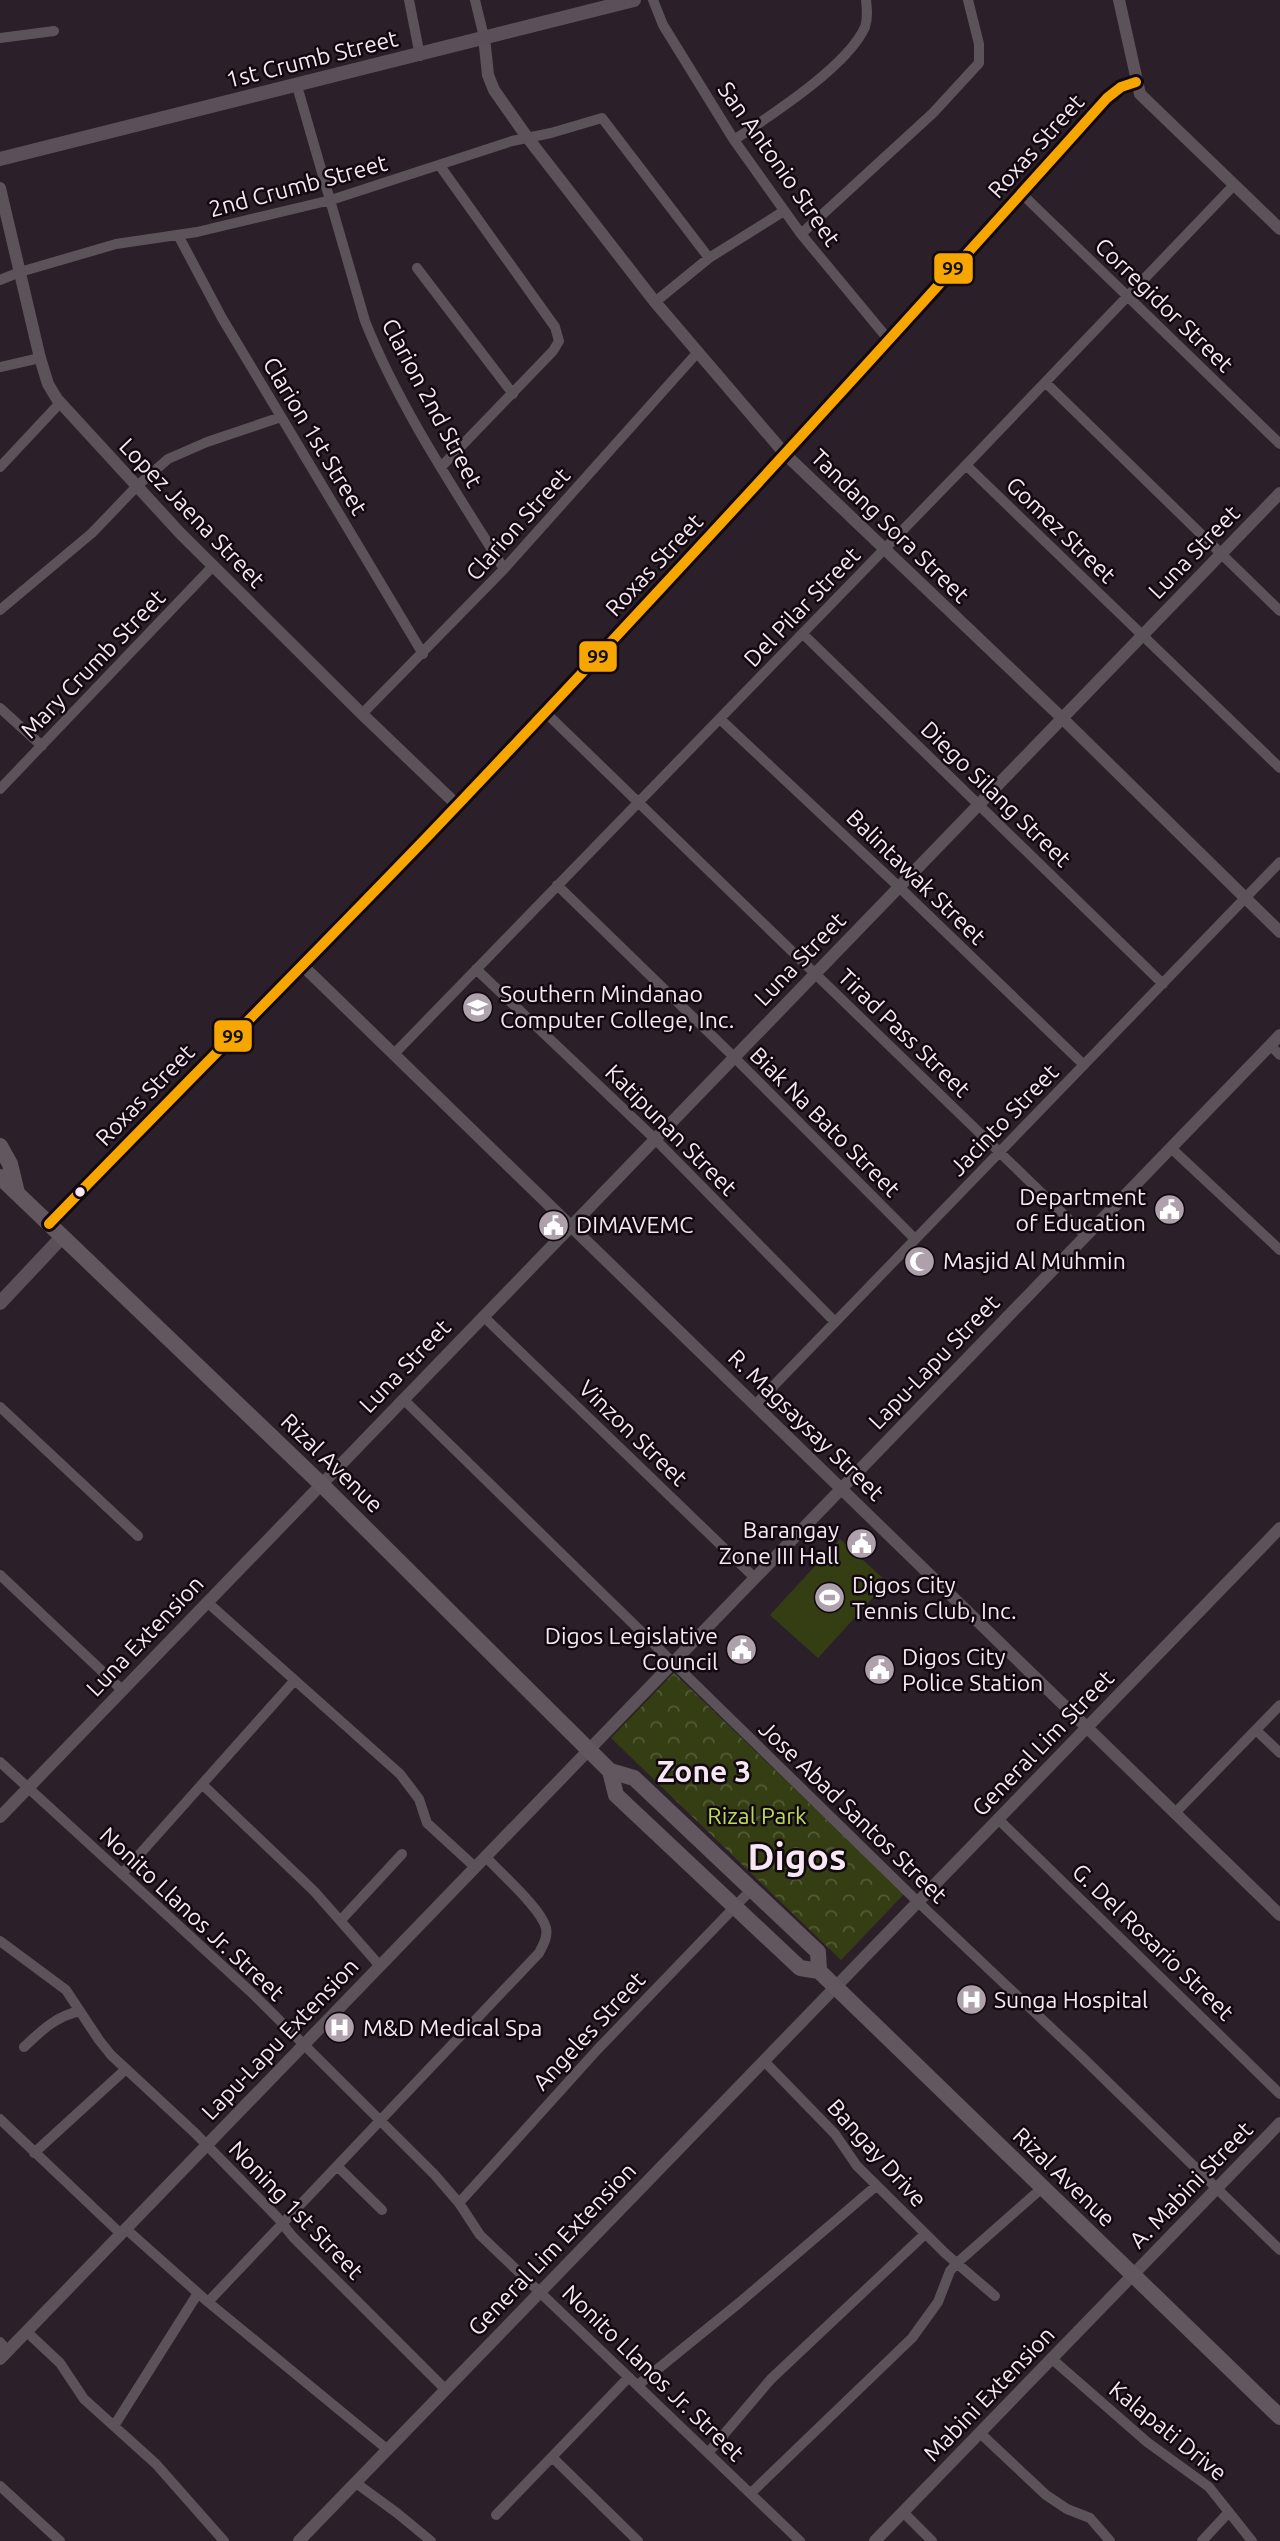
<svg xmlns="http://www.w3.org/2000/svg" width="1280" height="2541" font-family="Ubuntu,sans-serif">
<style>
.forest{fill:url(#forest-crowns)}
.garden{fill:#353e13}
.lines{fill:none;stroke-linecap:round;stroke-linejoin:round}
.minor{stroke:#5c525a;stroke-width:10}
.tertiary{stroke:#5c525a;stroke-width:12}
.secondary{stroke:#5b5059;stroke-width:14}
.primary{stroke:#62565f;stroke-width:16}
.bus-1-casing{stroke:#120910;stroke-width:16}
.bus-1{stroke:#f7a600;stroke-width:10}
.bus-dot{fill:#f6e7f2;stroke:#120910;stroke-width:2.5}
.labels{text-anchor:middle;stroke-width:5;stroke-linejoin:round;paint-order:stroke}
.street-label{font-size:23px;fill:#f6e7f2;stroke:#120910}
.poi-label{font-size:23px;fill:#f6e7f2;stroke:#120910;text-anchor:start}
.park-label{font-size:23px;fill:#bcdb5c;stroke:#120910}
.district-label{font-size:30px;font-weight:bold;fill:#f6e7f2;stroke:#120910}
.town-label{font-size:37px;font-weight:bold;fill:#f6e7f2;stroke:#120910}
.line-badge{stroke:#120910;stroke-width:2.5}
.pale-badge-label{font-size:19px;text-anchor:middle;font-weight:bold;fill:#111}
</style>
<defs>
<pattern id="forest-crowns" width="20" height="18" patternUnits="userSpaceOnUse" patternTransform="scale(1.75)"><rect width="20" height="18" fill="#353e13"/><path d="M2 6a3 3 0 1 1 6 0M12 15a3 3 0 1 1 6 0" fill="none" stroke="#535a36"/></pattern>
</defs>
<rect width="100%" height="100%" fill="#2b2029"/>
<path class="forest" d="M 674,1673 L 904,1894 L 841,1960 L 611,1738 Z"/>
<path class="garden" d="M 840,1539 L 887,1582 L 818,1658 L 770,1615 Z"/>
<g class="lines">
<path class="minor" d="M 409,0 L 420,56
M 475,0 L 484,37
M 653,0 L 663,25 L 734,140 L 801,234 L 888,339
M 0,38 L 54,31
M 297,86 L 365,321 C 399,407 455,490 504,569
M 734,140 C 770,116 848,66 865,27 C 868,18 867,9 866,0
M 440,166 L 555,327 L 559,341 L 553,351 L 441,467
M 1022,194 L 1280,444
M 801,234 L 933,113 L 979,63 L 979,44 L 968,0
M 178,235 L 222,318 L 423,654
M 417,268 L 513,394
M 0,280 L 20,272 L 116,244 L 197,232 L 331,200 L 512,141 L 551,133 L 602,118 L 709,258
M 655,302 L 709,258 L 784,211
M 0,367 L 40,358
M 1046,383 L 1280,611
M 966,465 L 1280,768
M 0,467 L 60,403
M 0,610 L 92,533 L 137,486 L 168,459 L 207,442 L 281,417
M 803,634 L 1163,984
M 0,708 L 42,746
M 545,712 L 1086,1236
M 362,714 L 504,569 L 697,353
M 720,719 L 899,887 L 1084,1065
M 0,789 L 213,566
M 557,885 L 734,1057 L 915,1239
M 476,969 L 655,1139 L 835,1322
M 1270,1045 L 1280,1055
M 394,1054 L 966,465 L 1234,185
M 1171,1148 L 1280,1250
M 483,1316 L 755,1578
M 403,1399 L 918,1902 L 1083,2058 L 1280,2250
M 755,1405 L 1280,862
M 0,1407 L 138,1536
M 0,1575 L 122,1690
M 207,1602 L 400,1774 L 419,1799 L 427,1823 L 475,1867
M 1256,1730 L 1280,1753
M 0,1762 L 251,1992 L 434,2174 L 459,2203 L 480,2235 L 800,2541
M 203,1785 L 314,1891 L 380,1966
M 1175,1813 L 1280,1705
M 998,1819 L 1280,2094
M 122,1874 L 294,1681
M 341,1920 L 402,1854
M 0,1941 L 66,1990 L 99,2040 L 111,2055 L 195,2133 L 277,2217 L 293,2237 L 446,2390
M 24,2047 C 41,2031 56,2016 80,2011
M 764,2061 L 835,2134 L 857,2166 L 946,2254 L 995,2296
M 0,2119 L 121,2234
M 34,2153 L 126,2069
M 337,2166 L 382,2210
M 459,2203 L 597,2050 L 751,1890
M 126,2229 L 208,2302 L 388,2450
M 208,2302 L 539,1953 C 543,1945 548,1937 546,1928 C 541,1908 500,1873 486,1857
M 27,2332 L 60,2363 L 84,2399 L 156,2464 L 224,2541
M 0,2342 L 8,2351
M 1052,2359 L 1147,2442 L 1209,2487 L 1252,2541
M 638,2385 L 739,2303 L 876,2186
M 114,2426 L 198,2293
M 980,2433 L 1046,2495 L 1067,2509 L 1090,2518 L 1110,2541
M 708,2453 L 771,2379 L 925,2234
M 552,2457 L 638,2541
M 356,2483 L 397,2513 L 431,2541
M 0,2486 L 60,2541
M 751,2493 L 912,2338 L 938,2302 L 950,2271 L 957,2263 L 1042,2188
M 903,2512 L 932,2541
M 496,2515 L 629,2377
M 1202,2541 L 1229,2512"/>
<path class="tertiary" d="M 1119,0 L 1140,94 L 1280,229
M 484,37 L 488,75 L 494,90 L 527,137 L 655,302 L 785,454 L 1062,718 L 1280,932
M 0,188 L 40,358 L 48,384 L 57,399 L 180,533 L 362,714 L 457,805
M 302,965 L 1280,1915
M 49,1224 C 175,1094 303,966 429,835 C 659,594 884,347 1107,98 L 1121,87 L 1136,82
M 0,1817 L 1280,493
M 0,2359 L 1280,1035
M 299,2541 L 1280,1528
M 875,2541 L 1280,2123"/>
<path class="secondary" d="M 0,159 L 634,0
M 0,1303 L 62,1237"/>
<path class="primary" d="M 0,1146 L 10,1164 L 17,1193
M 0,1177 L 321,1484 L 610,1771 L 634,1778 L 818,1952 L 819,1971
M 610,1771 L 616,1795 L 800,1968 L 819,1971 L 1280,2417"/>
<defs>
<path id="bus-1" d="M 49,1224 C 175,1094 303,966 429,835 C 659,594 884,347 1107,98 L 1121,87 L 1136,82"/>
</defs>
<use href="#bus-1" class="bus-1-casing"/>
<use href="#bus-1" class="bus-1"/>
</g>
<defs>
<symbol id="university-disc" viewBox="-11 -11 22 22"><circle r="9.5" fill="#afa1ac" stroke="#120910"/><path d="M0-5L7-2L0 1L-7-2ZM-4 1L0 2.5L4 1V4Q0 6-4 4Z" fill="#fff"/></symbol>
<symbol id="civic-disc" viewBox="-11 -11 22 22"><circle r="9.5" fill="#afa1ac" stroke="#120910"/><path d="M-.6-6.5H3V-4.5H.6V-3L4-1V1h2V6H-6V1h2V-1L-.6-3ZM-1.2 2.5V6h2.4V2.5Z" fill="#fff"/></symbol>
<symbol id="mosque-disc" viewBox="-11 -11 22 22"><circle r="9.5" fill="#afa1ac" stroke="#120910"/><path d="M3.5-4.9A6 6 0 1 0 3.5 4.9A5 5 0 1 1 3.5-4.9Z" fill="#fff"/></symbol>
<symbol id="stadium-disc" viewBox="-11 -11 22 22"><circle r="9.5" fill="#afa1ac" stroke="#120910"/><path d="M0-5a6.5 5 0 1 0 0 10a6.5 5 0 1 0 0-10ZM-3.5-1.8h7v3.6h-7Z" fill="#fff"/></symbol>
<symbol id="hospital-disc" viewBox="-11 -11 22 22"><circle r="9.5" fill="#afa1ac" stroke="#120910"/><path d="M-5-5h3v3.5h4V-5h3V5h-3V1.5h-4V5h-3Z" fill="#fff"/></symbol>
</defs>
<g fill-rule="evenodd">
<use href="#university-disc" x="460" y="990" width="35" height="35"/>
<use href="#civic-disc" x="1152" y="1192" width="35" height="35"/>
<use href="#civic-disc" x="536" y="1208" width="35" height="35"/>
<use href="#mosque-disc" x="902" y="1244" width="35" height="35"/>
<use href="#civic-disc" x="844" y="1526" width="35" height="35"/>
<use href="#stadium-disc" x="812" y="1580" width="35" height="35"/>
<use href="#civic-disc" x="724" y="1632" width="35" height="35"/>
<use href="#civic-disc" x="862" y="1652" width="35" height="35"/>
<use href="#hospital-disc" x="954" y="1982" width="35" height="35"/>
<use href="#hospital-disc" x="322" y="2010" width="35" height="35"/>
</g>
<circle class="bus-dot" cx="80" cy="1192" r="6"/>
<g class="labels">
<g class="street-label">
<text transform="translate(312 59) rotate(-14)" y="8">1st Crumb Street</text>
<text transform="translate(1036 146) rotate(-48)" y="8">Roxas Street</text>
<text transform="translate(779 164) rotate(55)" y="8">San Antonio Street</text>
<text transform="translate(298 186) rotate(-15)" y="8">2nd Crumb Street</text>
<text transform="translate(1164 305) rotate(44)" y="8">Corregidor Street</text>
<text transform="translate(432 403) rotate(62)" y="8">Clarion 2nd Street</text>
<text transform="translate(315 436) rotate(59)" y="8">Clarion 1st Street</text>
<text transform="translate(192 513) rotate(46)" y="8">Lopez Jaena Street</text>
<text transform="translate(518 524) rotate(-48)" y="8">Clarion Street</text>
<text transform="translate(890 526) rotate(44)" y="8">Tandang Sora Street</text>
<text transform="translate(1061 530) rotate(44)" y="8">Gomez Street</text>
<text transform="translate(1194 552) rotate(-46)" y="8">Luna Street</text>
<text transform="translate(654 565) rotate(-47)" y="8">Roxas Street</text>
<text transform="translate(802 607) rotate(-46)" y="8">Del Pilar Street</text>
<text transform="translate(93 664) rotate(-46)" y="8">Mary Crumb Street</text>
<text transform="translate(996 794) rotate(44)" y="8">Diego Silang Street</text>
<text transform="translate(916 877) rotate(44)" y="8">Balintawak Street</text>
<text transform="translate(800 959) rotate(-46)" y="8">Luna Street</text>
<text transform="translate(904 1033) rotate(44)" y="8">Tirad Pass Street</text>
<text transform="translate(145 1095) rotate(-46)" y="8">Roxas Street</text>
<text transform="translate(1004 1120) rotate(-46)" y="8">Jacinto Street</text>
<text transform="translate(825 1122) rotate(45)" y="8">Biak Na Bato Street</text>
<text transform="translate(671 1130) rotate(45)" y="8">Katipunan Street</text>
<text transform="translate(934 1362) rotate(-46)" y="8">Lapu-Lapu Street</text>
<text transform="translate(405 1366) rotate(-46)" y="8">Luna Street</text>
<text transform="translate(806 1425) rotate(44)" y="8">R. Magsaysay Street</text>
<text transform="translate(633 1433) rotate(44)" y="8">Vinzon Street</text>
<text transform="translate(332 1463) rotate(44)" y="8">Rizal Avenue</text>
<text transform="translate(145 1636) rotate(-46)" y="8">Luna Extension</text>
<text transform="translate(1043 1743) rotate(-46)" y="8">General Lim Street</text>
<text transform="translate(853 1812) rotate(44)" y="8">Jose Abad Santos Street</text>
<text transform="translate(192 1914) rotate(43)" y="8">Nonito Llanos Jr. Street</text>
<text transform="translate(1153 1942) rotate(44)" y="8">G. Del Rosario Street</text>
<text transform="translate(589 2031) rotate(-47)" y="8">Angeles Street</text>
<text transform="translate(280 2039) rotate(-46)" y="8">Lapu-Lapu Extension</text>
<text transform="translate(877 2153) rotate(48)" y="8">Bangay Drive</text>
<text transform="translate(1064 2177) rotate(44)" y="8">Rizal Avenue</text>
<text transform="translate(1191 2185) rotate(-46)" y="8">A. Mabini Street</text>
<text transform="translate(296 2210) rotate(46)" y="8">Noning 1st Street</text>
<text transform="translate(552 2249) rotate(-46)" y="8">General Lim Extension</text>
<text transform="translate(653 2373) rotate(44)" y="8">Nonito Llanos Jr. Street</text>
<text transform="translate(989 2394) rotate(-46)" y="8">Mabini Extension</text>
<text transform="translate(1168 2431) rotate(39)" y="8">Kalapati Drive</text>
</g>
<g class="poi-label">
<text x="500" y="1002">Southern Mindanao<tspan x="500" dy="26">Computer College, Inc.</tspan></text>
<text x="1146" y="1205" text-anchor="end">Department<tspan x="1146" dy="26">of Education</tspan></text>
<text x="576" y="1233">DIMAVEMC</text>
<text x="943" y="1269">Masjid Al Muhmin</text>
<text x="839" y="1538" text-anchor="end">Barangay<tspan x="839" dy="26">Zone III Hall</tspan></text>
<text x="852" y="1593">Digos City<tspan x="852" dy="26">Tennis Club, Inc.</tspan></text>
<text x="718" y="1644" text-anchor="end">Digos Legislative<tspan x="718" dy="26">Council</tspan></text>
<text x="902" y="1665">Digos City<tspan x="902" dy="26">Police Station</tspan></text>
<text x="994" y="2008">Sunga Hospital</text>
<text x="363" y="2036">M&amp;D Medical Spa</text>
</g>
<g class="park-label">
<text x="757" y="1824">Rizal Park</text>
</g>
<g class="district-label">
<text x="704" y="1782">Zone 3</text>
</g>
<g class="town-label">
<text x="797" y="1870">Digos</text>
</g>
</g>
<g class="line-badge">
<rect x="933" y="252" width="41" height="33" rx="7" fill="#f7a600"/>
<rect x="578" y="640" width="40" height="33" rx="7" fill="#f7a600"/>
<rect x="213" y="1019" width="40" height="34" rx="7" fill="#f7a600"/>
</g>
<g class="pale-badge-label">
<text x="953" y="275">99</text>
<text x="598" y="663">99</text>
<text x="233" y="1043">99</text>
</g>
</svg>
